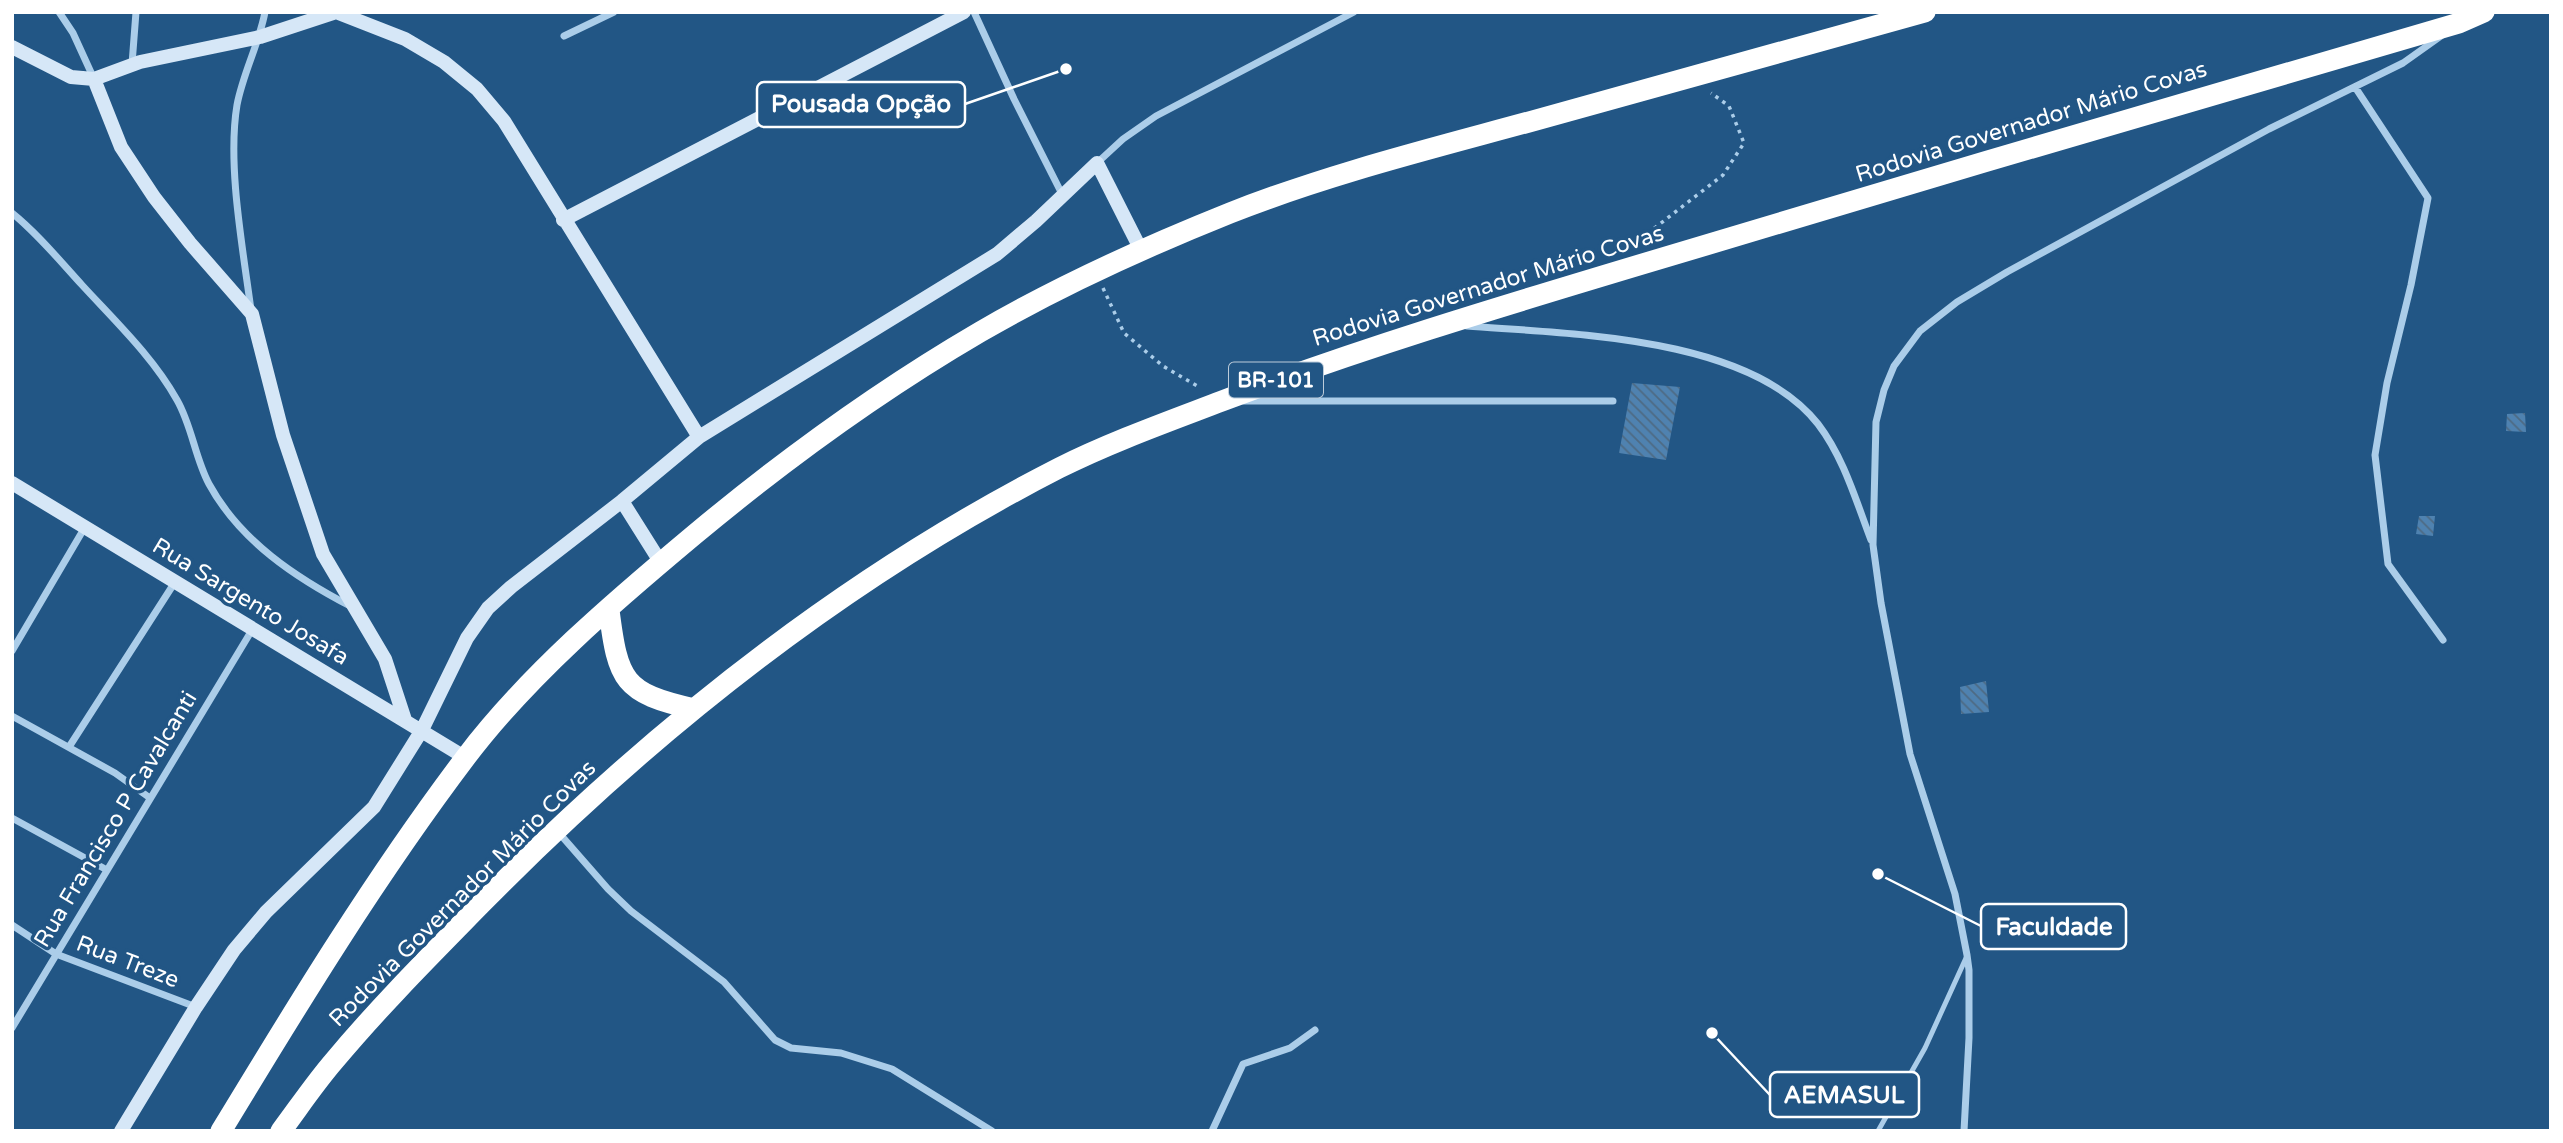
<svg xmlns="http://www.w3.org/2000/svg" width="2563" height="1143" font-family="'Varela Round',sans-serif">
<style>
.building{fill:url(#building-back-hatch)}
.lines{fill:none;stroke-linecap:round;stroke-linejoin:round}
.path{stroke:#abcde9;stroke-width:3.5;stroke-dasharray:3.5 5;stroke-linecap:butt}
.lane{stroke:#abcde9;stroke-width:5}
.street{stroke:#abcde9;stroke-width:7}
.secondary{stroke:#d6e7f7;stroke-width:14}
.highway{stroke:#fff;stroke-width:21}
.labels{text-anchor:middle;stroke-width:7;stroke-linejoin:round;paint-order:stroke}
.shield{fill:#225685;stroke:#bdccda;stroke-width:2}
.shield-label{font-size:21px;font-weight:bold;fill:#fff}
.street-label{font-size:23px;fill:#fff;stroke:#225685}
.leader{fill:none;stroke:#fff;stroke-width:2.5}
.callout-dot{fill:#fff;stroke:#225685;stroke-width:2.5}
.callout{fill:#225685;stroke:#fff;stroke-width:2.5}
.callout-label{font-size:24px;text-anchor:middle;font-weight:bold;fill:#fff}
</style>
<defs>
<pattern id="building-back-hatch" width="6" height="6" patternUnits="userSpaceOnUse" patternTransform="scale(1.75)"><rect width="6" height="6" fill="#4f82b0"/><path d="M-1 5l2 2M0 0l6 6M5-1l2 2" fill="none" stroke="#4e6a83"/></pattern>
</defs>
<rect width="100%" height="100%" fill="#225685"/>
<path class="building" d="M 1632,383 L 1680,387 L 1666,460 L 1619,453 Z
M 2525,413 L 2526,432 L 2506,431 L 2507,414 Z
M 2419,516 L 2435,516 L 2433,536 L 2416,534 Z
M 1986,681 L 1989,712 L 1961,714 L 1960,687 Z"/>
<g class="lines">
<path class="path" d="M 1634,244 L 1723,175 L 1744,143 L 1729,106 L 1711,93
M 1103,288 L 1124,333 L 1163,366 L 1199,387"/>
<path class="lane" d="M 1878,1131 L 1925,1048 L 1966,958"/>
<path class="street" d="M 59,12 L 73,33 L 94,79
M 974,12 L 1014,99 L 1063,196
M 564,36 L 614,12
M 132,64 L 136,12
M 2355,87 L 2428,198 L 2411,285 L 2387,383 L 2375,455 L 2388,564 L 2443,640
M 1097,163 L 1123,139 L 1156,116 L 1354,12
M 12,213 C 38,234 60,261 82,285 C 115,321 153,357 177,400 C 192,426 195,458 209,484 C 240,541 296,578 352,607
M 251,310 C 243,249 227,165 237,105 C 243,73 259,44 265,12
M 1467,326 C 1571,334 1749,336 1818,424 C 1844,458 1856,501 1871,540
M 1244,401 L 1613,401
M 12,651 L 85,527
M 12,716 L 115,773 L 150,798
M 69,747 L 175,582
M 12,818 L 107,870
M 559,833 L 608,889 L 631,911 L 724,982 L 775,1040 L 791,1048 L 841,1053 L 892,1069 L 992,1131
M 12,925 L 56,954 L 196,1007
M 12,1028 L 252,630
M 1212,1131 L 1243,1064 L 1290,1048 L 1315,1030
M 1964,1131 L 1969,1038 L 1969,970 L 1967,955 L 1955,894 L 1910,754 L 1881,603 L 1873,545 L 1876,422 L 1884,390 L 1894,366 L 1920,331 L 1957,302 L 2007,272 L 2269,129 L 2403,63 L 2441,36"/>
<path class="secondary" d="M 12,47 L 71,77 L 94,79 L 140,62 L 260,37 L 336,12 L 405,39 L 444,62 L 477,89 L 504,121 L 699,437
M 94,79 L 121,147 L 154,197 L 190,243 L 252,314 L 283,435 L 323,554 L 385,659 L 405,720
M 563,220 L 964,12
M 12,483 L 466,758
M 622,501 L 661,563
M 121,1131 L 196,1007 L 234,950 L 266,912 L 374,807 L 422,730 L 467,638 L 488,608 L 511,587 L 622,501 L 699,437 L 997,254 L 1036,221 L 1097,163 L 1142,252"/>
<path class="highway" d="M 609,610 C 618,681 623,693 694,709
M 221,1131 C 298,1004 376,876 466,757 C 528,675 615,601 694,535 C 784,460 879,391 980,332 C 1059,286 1145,247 1230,213 C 1326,175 1426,150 1525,123 C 1659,86 1792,49 1925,12
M 281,1131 C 299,1107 315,1083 334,1061 C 380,1006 430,956 480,905 C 651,731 842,579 1059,468 C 1111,442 1167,422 1222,401 C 1359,349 1499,307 1639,265 C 1912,183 2185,102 2459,23 L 2484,12"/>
</g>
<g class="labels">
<rect class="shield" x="1229" y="362.5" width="94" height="35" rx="5"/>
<g class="shield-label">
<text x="1276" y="387">BR-101</text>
</g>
<g class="street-label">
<text transform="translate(2031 121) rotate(-17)" y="8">Rodovia Governador Mário Covas</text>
<text transform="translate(1488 285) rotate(-17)" y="8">Rodovia Governador Mário Covas</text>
<text transform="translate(251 601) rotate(31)" y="8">Rua Sargento Josafa</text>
<text transform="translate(115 819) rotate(-59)" y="8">Rua Francisco P Cavalcanti</text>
<text transform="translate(462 893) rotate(-45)" y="8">Rodovia Governador Mário Covas</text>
<text transform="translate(128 961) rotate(21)" y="8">Rua Treze</text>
</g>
</g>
<path class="leader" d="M1066 69L965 104M1878 874L1981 926M1712 1033L1770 1095"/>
<g class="callout-dot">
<circle cx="1066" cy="69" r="7"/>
<circle cx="1878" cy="874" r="7"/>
<circle cx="1712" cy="1033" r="7"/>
</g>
<g class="callout">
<rect x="757" y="82" width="208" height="45" rx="7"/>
<rect x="1981" y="904" width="145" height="45" rx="7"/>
<rect x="1770" y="1072" width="149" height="45" rx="7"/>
</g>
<g class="callout-label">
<text x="861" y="112">Pousada Opção</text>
<text x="2054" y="935">Faculdade</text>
<text x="1844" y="1103">AEMASUL</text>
</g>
<rect width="2563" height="1143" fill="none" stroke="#ffffff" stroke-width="28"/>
</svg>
